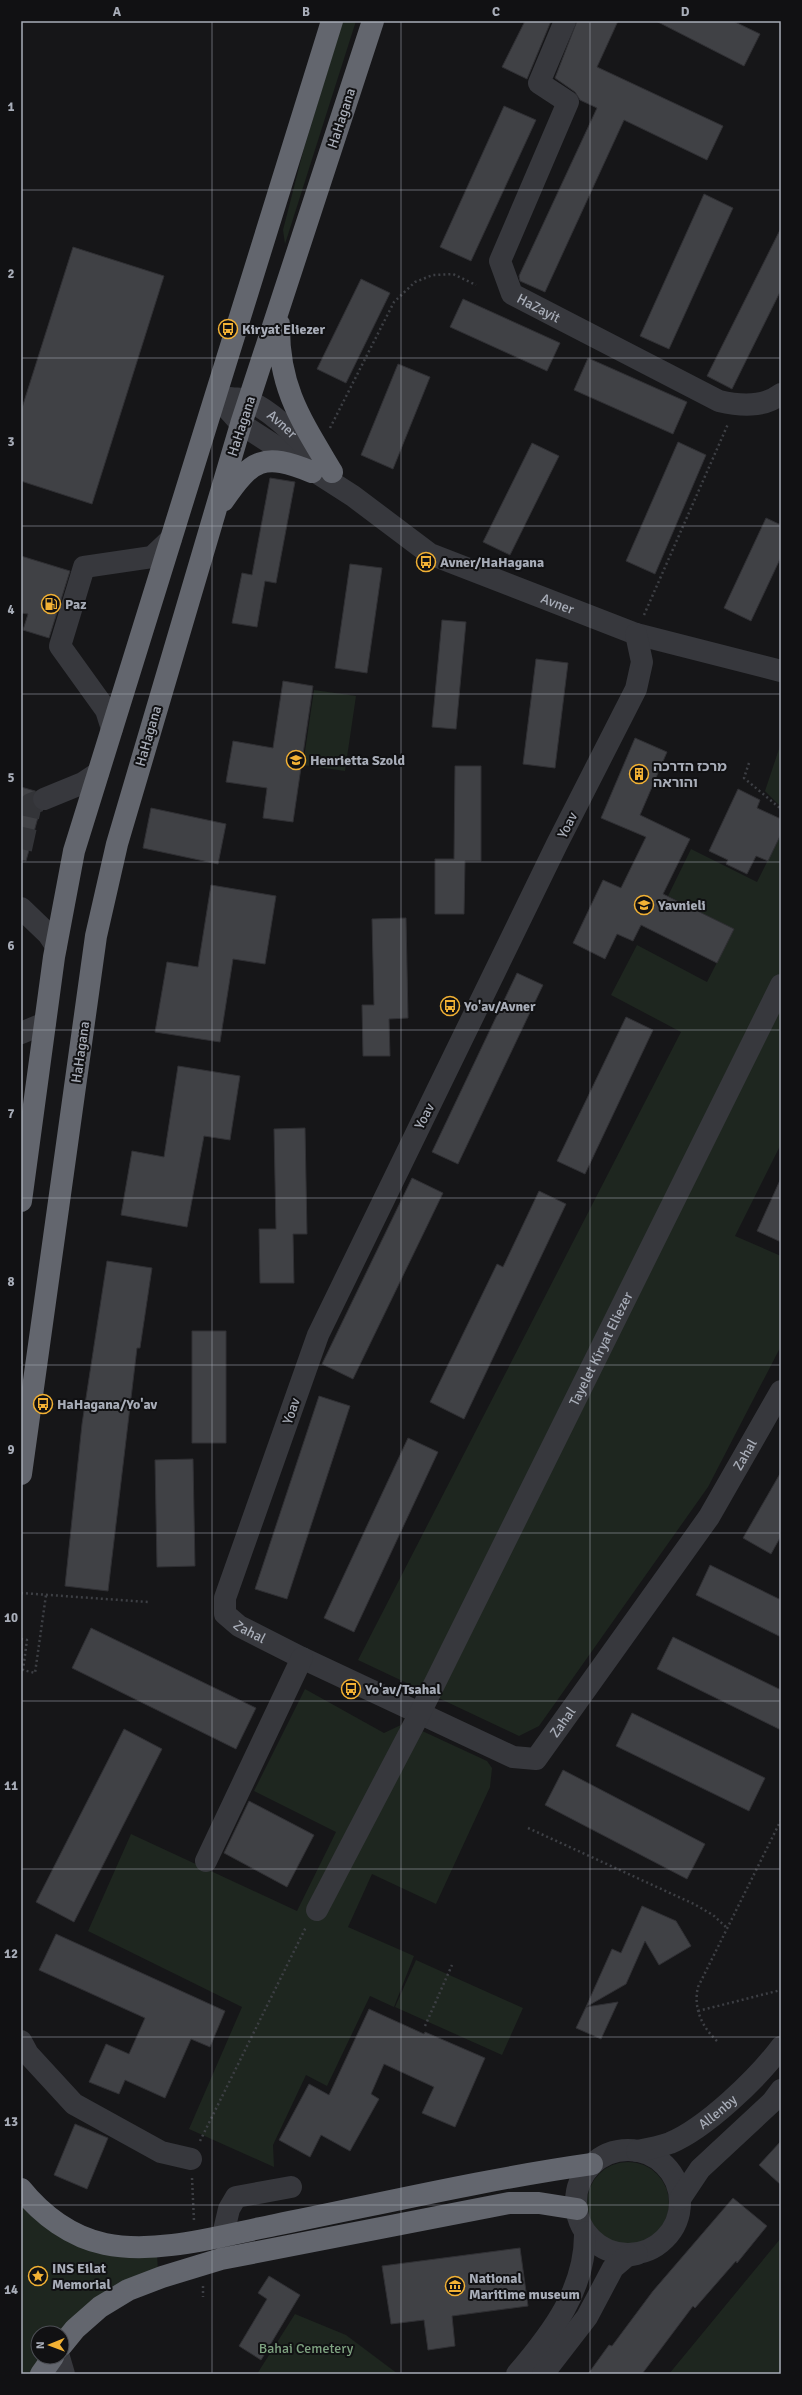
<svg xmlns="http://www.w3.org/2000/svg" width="802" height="2395" font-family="Signika,'Noto Sans Hebrew',sans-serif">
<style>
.green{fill:#1e261f}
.building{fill:#404145;stroke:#303034}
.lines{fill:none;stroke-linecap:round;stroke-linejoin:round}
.minor-tunnel{stroke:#333438;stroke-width:22;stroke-dasharray:22 11;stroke-linecap:butt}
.path{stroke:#3d3f44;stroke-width:2.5;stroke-dasharray:2 3;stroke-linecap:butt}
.minor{stroke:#37383d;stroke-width:22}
.highway{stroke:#63666e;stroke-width:22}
.grid{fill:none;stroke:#a8adb8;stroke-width:1;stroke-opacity:0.55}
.labels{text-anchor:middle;stroke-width:4;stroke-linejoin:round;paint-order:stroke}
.street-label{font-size:14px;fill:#a8adb8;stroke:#111113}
.poi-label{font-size:14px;font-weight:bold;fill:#a8adb8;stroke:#111113;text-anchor:start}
.park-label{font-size:14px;fill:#7fa381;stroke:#111113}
.neatline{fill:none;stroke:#a8adb8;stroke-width:1.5}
.grid-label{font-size:13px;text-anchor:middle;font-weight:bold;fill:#a8adb8}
</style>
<rect width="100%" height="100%" fill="#161618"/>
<path class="green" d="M 343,21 L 356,21 L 285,244 L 283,230 L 304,148 Z
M 314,690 L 356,696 L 345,771 L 303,765 Z
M 781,743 L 781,807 L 765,791 Z
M 781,834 L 781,1144 L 735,1236 L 781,1256 L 781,1346 L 708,1487 L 539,1726 L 519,1736 L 358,1660 L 681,1032 L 611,995 L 637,945 L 707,982 L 734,929 L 668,896 L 691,849 L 757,882 Z
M 305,1689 L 384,1733 L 405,1723 L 487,1761 L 492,1768 L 490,1787 L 436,1904 L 372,1874 L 348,1927 L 414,1956 L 394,2007 L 370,1996 L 327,2086 L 306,2075 L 273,2145 L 274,2167 L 189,2129 L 242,2007 L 88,1931 L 131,1834 L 297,1911 L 336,1832 L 254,1791 Z
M 416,1960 L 523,2008 L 502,2055 L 395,2007 Z
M587 2203a41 41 0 1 1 82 0a41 41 0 1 1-82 0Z
M 21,2202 L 157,2254 L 158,2271 L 60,2333 L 38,2333 L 38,2357 L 41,2357 L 32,2374 L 21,2374 Z
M 781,2238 L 781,2374 L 669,2374 Z
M 295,2314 L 346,2335 L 398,2374 L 257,2374 Z"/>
<path class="building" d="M 525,21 L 551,21 L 527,79 L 502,67 Z
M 577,21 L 618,21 L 597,67 L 723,126 L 707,160 L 624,120 L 545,292 L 520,281 L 519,276 L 597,108 L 580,100 L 575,92 L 555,78 Z
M 656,21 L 733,21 L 760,34 L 744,66 Z
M 504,106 L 536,120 L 471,261 L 440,247 Z
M 704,194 L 733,208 L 669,349 L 640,336 Z
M 781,228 L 781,290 L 732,389 L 707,376 Z
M 73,247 L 164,276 L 92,504 L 21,481 L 21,411 Z
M 361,279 L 390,293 L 346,383 L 317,369 Z
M 463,299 L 560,343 L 547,371 L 450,327 Z
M 588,358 L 687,402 L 673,434 L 574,390 Z
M 398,364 L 430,377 L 393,469 L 361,455 Z
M 678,442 L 706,455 L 655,574 L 626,561 Z
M 532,443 L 559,456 L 510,555 L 483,542 Z
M 270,478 L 295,482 L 276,583 L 265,581 L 257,627 L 232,623 L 242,573 L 252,575 Z
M 766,518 L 781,525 L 781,557 L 751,621 L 724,608 Z
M 21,556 L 70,571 L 49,638 L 23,630 L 28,614 L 21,613 Z
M 350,564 L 382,568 L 367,673 L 335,668 Z
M 442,620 L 466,622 L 456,729 L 432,727 Z
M 536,659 L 568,663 L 555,768 L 523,764 Z
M 283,681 L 313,686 L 293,822 L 263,818 L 267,788 L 226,782 L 233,741 L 273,748 Z
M 635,738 L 667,752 L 640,815 L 690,839 L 663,894 L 734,929 L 717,963 L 641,925 L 633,941 L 617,934 L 605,959 L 573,943 L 603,880 L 621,888 L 646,837 L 601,818 Z
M 455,766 L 481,766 L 481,861 L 465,861 L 464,914 L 435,914 L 435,859 L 454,859 Z
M 21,787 L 35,791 L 32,797 L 32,803 L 40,810 L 26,861 L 21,860 Z
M 738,789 L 760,800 L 757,808 L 781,819 L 781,834 L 768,861 L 756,856 L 747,874 L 726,864 L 728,860 L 709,851 Z
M 151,808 L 226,824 L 218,864 L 143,848 Z
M 211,885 L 276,896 L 265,964 L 233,959 L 220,1042 L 155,1032 L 167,962 L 198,967 Z
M 406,918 L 408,1018 L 389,1019 L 390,1056 L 363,1056 L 362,1005 L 374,1005 L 372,919 Z
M 517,973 L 543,985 L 458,1164 L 432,1152 Z
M 626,1017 L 653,1030 L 585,1174 L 557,1161 Z
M 178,1066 L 240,1076 L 230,1140 L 204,1136 L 187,1227 L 121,1215 L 132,1151 L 164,1157 Z
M 305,1128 L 307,1234 L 293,1234 L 294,1283 L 260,1283 L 259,1229 L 276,1229 L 274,1129 Z
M 412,1178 L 443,1193 L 353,1379 L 322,1364 Z
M 781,1178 L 781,1242 L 757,1231 Z
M 539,1191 L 566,1204 L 464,1419 L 430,1402 L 497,1264 L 503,1267 Z
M 107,1261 L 152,1268 L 140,1348 L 137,1348 L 108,1591 L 65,1586 L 82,1424 Z
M 192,1331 L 226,1331 L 226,1443 L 192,1443 Z
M 319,1396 L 350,1406 L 287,1599 L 255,1589 Z
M 408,1438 L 438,1452 L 354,1632 L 324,1618 Z
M 193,1459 L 195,1566 L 157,1567 L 155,1460 Z
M 781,1472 L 781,1536 L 771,1554 L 743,1538 Z
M 710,1565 L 781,1600 L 781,1637 L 696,1595 Z
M 91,1628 L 256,1708 L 236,1749 L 72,1668 Z
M 673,1637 L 781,1690 L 781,1730 L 657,1669 Z
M 632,1713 L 765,1778 L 749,1811 L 616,1746 Z
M 124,1729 L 162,1749 L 74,1922 L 36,1902 Z
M 563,1770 L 705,1844 L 687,1879 L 545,1805 Z
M 249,1801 L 314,1835 L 287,1887 L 224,1853 Z
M 642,1906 L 676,1921 L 691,1946 L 659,1965 L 645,1941 L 626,1984 L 586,2007 L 612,1949 L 621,1953 Z
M 56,1934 L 225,2011 L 210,2047 L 191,2039 L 165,2098 L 125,2080 L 119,2094 L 89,2082 L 106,2044 L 129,2054 L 145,2018 L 39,1970 Z
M 618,2002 L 601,2039 L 576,2028 L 586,2007 Z
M 369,2009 L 424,2034 L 425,2032 L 485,2058 L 455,2127 L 422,2113 L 434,2087 L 384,2064 L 371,2094 L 379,2099 L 350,2151 L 321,2135 L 310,2157 L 279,2140 L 309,2084 L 329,2095 Z
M 75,2124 L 108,2138 L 87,2189 L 54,2175 Z
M 781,2141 L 781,2185 L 759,2165 Z
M 733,2198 L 767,2226 L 737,2263 L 736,2261 L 695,2308 L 693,2306 L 642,2374 L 588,2374 L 609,2345 L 612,2346 L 653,2291 Z
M 520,2248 L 528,2306 L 452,2316 L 455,2346 L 428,2350 L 424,2320 L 391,2324 L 382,2266 Z
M 269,2276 L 300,2295 L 261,2360 L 239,2346 L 267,2299 L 258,2293 Z"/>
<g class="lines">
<path class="minor-tunnel" d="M 21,849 L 31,804 L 44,799"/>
<path class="path" d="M 330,428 L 394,302 L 415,282 L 433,275 L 453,274 L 476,285
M 644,615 L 728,424
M 749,763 L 744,778 L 781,809
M 21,1593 L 148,1602
M 21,1639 L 27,1640 L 23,1670 L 35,1673 L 46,1595
M 528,1828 L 694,1904 L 713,1915 L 727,1928
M 698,2011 L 781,1990
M 425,2026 L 452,1965
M 717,2041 C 702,2027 693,2008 698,1987 L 781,1820
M 200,2141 L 306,1927
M 192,2178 L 194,2221
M 203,2286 L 203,2297"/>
<g class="minor">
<path id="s1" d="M 565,21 L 539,83 L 568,102 L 500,261 L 512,294 L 719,401 C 740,406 763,408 781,394"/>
<path id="s2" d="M 216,396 L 241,424 L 353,496 L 430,554 L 636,634 L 781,671"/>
<path id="s3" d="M 231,398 C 237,399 244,398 249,401 C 278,414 302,444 324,465"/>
<path id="s4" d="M 636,634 L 642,662 L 636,689 L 557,844 L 318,1335 L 225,1598 L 225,1614 L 239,1626 L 302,1658 L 513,1757 L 536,1759 L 709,1517 L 781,1391"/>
<path d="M 112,729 L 106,710 L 60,646 L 84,567 L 152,557 L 171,539"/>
<path d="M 44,799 L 83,783 L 98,773"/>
<path d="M 21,908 L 48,934 L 56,946"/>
<path d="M 21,1033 L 45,1023"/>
<path d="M 206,1861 L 302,1658"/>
<path id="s5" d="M 317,1910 L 420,1713 L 781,985"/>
<path d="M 21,2041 L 28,2054 L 74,2104 L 161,2152 L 191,2159"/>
<circle cx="628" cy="2202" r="52"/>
<path id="s6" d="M 637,2151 C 648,2149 659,2147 670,2143 C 706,2128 758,2078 781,2047"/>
<path d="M 680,2199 L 700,2169 L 772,2102 L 781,2090"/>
<path d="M 223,2235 L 229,2209 L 236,2197 L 291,2187"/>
<path d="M 59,2357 L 64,2374"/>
<path d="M 517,2374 C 552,2333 586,2289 585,2232"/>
<path d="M 543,2374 L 587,2317 L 613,2268 L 627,2256 L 637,2254"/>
</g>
<path class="highway" d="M 279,324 C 278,387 301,420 332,472
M 223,501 C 252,459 263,452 312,472
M 21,1201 L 54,957 L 74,851 L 332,21
M 21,1474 L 96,936 L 117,844 L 241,424 L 373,21
M 21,2189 C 42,2215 71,2237 105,2244 C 158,2255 223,2235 275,2225 C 380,2204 486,2179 592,2164
M 62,2345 L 75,2329 L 100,2307 L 128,2290 L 162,2277 L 221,2259 L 509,2203 L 539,2203 L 577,2209
M 41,2374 L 53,2357"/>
</g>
<path class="grid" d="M 212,21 L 212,2374M 401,21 L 401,2374M 590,21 L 590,2374M 21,190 L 781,190M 21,358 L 781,358M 21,526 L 781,526M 21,694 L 781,694M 21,862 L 781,862M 21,1030 L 781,1030M 21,1198 L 781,1198M 21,1365 L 781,1365M 21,1533 L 781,1533M 21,1701 L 781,1701M 21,1869 L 781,1869M 21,2037 L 781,2037M 21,2205 L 781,2205"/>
<defs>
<symbol id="bus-ring" viewBox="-11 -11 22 22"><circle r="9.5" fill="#111113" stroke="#f2b134" stroke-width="1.5"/><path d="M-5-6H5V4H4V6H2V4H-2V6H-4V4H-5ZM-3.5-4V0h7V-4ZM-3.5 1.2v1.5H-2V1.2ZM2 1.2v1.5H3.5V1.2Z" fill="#f2b134"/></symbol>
<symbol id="fuel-ring" viewBox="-11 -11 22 22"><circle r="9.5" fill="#111113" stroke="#f2b134" stroke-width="1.5"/><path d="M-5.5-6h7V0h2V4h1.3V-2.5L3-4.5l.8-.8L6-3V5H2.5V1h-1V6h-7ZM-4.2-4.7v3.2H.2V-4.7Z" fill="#f2b134"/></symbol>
<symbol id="school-ring" viewBox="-11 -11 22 22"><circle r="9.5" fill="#111113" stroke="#f2b134" stroke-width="1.5"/><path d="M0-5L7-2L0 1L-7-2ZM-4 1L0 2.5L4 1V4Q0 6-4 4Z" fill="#f2b134"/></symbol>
<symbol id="building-ring" viewBox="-11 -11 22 22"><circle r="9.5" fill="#111113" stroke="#f2b134" stroke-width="1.5"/><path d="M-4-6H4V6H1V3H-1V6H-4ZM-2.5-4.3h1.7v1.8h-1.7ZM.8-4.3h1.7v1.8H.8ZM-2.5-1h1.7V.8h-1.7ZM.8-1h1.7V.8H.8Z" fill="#f2b134"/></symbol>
<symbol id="sight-ring" viewBox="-11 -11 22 22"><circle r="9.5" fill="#111113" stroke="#f2b134" stroke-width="1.5"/><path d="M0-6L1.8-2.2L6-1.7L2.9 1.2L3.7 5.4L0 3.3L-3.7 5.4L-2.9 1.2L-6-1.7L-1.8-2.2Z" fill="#f2b134"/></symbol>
<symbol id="museum-ring" viewBox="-11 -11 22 22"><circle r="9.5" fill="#111113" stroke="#f2b134" stroke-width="1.5"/><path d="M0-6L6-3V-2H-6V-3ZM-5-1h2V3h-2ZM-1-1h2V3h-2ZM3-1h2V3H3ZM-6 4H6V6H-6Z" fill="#f2b134"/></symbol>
</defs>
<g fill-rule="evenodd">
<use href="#bus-ring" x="217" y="318" width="22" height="22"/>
<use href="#bus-ring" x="415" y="551" width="22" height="22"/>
<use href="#fuel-ring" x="40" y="593" width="22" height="22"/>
<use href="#school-ring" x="285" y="749" width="22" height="22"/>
<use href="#building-ring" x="628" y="763" width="22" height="22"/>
<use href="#school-ring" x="633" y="894" width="22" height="22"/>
<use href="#bus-ring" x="439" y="995" width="22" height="22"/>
<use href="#bus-ring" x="32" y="1393" width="22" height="22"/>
<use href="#bus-ring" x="340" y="1678" width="22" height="22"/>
<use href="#sight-ring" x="27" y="2265" width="22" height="22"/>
<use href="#museum-ring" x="444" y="2275" width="22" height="22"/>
</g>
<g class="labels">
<g class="street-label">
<text transform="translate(341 118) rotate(-72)" y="5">HaHagana</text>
<text dy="5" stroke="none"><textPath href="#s1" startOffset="340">HaZayit</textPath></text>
<text dy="5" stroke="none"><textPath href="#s3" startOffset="59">Avner</textPath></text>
<text transform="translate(241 426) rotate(-72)" y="5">HaHagana</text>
<text dy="5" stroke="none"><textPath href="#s2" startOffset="404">Avner</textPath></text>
<text transform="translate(148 736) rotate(-74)" y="5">HaHagana</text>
<text transform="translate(567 825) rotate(-63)" y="5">Yoav</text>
<text transform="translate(80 1052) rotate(-82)" y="5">HaHagana</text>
<text transform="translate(424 1116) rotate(-63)" y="5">Yoav</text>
<text dy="5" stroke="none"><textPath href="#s5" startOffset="629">Tayelet Kiryat Eliezer</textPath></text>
<text transform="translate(291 1411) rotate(-71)" y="5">Yoav</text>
<text dy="5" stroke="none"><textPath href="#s4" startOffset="1786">Zahal</textPath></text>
<text dy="5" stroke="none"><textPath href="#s4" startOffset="1102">Zahal</textPath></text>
<text dy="5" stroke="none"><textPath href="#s4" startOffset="1462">Zahal</textPath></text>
<text dy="5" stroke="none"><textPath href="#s6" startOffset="91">Allenby</textPath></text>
</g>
<g class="poi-label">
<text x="242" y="334">Kiryat Eliezer</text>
<text x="440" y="567">Avner/HaHagana</text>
<text x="65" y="609">Paz</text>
<text x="310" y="765">Henrietta Szold</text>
<text x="653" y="771">מרכז הדרכה<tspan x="653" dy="16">והוראה</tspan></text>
<text x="658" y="910">Yavnieli</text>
<text x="464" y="1011">Yo'av/Avner</text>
<text x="57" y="1409">HaHagana/Yo'av</text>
<text x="365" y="1694">Yo'av/Tsahal</text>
<text x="52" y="2273">INS Eilat<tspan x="52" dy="16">Memorial</tspan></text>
<text x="469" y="2283">National<tspan x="469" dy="16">Maritime museum</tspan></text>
</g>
<g class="park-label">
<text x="306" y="2353">Bahai Cemetery</text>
</g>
</g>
<rect width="802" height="2395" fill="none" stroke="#111113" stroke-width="44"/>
<g transform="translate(50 2345) rotate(269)"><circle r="19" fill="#111113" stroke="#4d4f55"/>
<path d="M0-3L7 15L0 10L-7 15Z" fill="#f2b134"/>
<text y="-6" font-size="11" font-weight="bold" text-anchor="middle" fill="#a8adb8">N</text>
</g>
<rect x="22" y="22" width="758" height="2351" class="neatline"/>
<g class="grid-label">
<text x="117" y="16">A</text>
<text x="306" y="16">B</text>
<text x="496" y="16">C</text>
<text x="685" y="16">D</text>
<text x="11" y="111">1</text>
<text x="11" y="278">2</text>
<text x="11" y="446">3</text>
<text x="11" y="614">4</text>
<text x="11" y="782">5</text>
<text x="11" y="950">6</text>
<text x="11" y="1118">7</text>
<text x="11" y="1286">8</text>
<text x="11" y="1454">9</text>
<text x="11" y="1622">10</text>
<text x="11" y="1790">11</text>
<text x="11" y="1958">12</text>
<text x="11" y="2126">13</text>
<text x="11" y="2294">14</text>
</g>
</svg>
